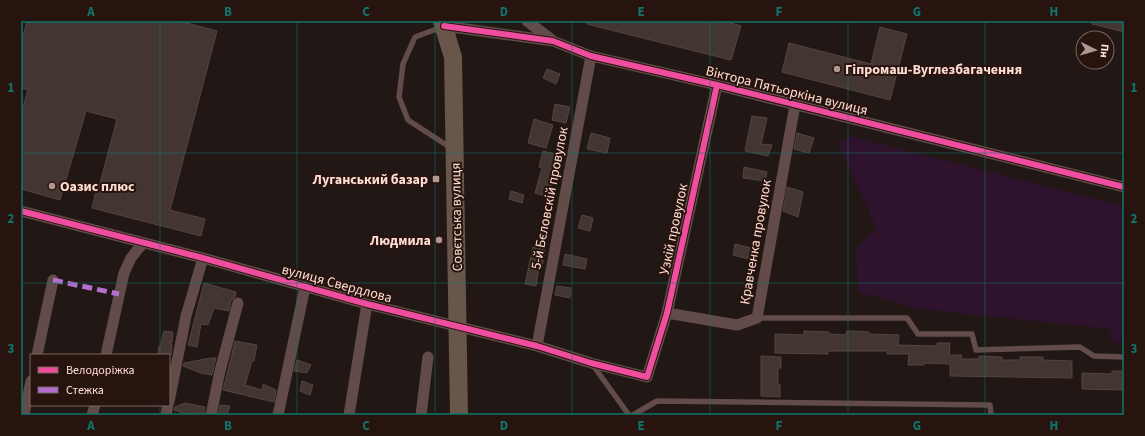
<svg xmlns="http://www.w3.org/2000/svg" width="1145" height="436" font-family="'Source Sans 3',sans-serif">
<style>
.green{fill:#2f122c}
.building{fill:#433632;stroke:#55443f}
.lines{fill:none;stroke-linecap:round;stroke-linejoin:round}
.lane{stroke:#624b48;stroke-width:5.5}
.street{stroke:#624b48;stroke-width:11}
.primary{stroke:#675649;stroke-width:18}
.quiet{stroke:#b36fd0;stroke-width:5;stroke-dasharray:10 5;stroke-linecap:butt}
.cycleway-casing{stroke:#27140e;stroke-width:8}
.cycleway{stroke:#ef4d9e;stroke-width:6}
.grid{fill:none;stroke:#0f766e;stroke-width:1;stroke-opacity:0.55}
.poi-dot{fill:#b19791;stroke:#27140e;stroke-width:1.5}
.labels{text-anchor:middle;stroke-width:4;stroke-linejoin:round;paint-order:stroke}
.poi-label{font-size:14px;font-weight:bold;fill:#ffdcd4;stroke:#27140e;text-anchor:start}
.street-label{font-size:14px;fill:#ffdcd4;stroke:#27140e}
.neatline{fill:none;stroke:#0f766e;stroke-width:1.5}
.grid-label{font-size:13px;text-anchor:middle;font-weight:bold;fill:#0f766e}
</style>
<rect width="100%" height="100%" fill="#211714"/>
<path class="green" d="M 850,136 L 1124,206 L 1124,344 L 1111,342 L 1111,329 L 918,309 L 858,292 L 856,250 L 876,227 L 838,144 Z"/>
<path class="building" d="M 27,21 L 179,21 L 217,31 L 170,210 L 205,219 L 201,236 L 92,208 L 96,191 L 98,191 L 117,119 L 86,111 L 60,200 L 21,189 L 21,114 L 28,90 L 21,88 L 21,44 Z
M 587,21 L 724,21 L 741,26 L 731,60 L 587,24 Z
M 1092,21 L 1124,21 L 1124,32 L 1092,24 Z
M 880,27 L 907,34 L 890,100 L 782,72 L 789,43 L 871,64 Z
M 547,69 L 560,74 L 556,84 L 543,78 Z
M 555,104 L 570,107 L 566,123 L 552,120 Z
M 752,116 L 767,118 L 761,144 L 772,145 L 768,156 L 745,151 Z
M 534,119 L 553,125 L 546,148 L 528,143 Z
M 591,133 L 610,138 L 607,153 L 587,149 Z
M 797,133 L 814,138 L 809,153 L 794,149 Z
M 543,151 L 559,155 L 548,197 L 535,193 L 542,168 L 539,167 Z
M 744,167 L 767,172 L 765,181 L 743,178 Z
M 787,187 L 803,192 L 798,217 L 783,211 Z
M 511,191 L 524,195 L 522,203 L 509,199 Z
M 582,215 L 593,218 L 590,231 L 578,228 Z
M 735,244 L 751,248 L 749,259 L 733,255 Z
M 533,247 L 545,250 L 542,267 L 539,267 L 536,286 L 525,284 Z
M 565,254 L 587,259 L 585,269 L 563,265 Z
M 204,283 L 236,292 L 235,297 L 231,301 L 229,311 L 214,308 L 208,325 L 201,324 L 197,347 L 188,345 Z
M 557,286 L 571,288 L 570,298 L 555,295 Z
M 164,331 L 173,332 L 172,342 L 169,341 L 172,344 L 171,355 L 158,355 L 159,346 L 160,347 Z
M 804,331 L 829,332 L 829,334 L 846,335 L 847,331 L 869,332 L 869,334 L 899,335 L 898,345 L 937,346 L 937,343 L 950,343 L 949,355 L 962,355 L 961,359 L 979,359 L 979,356 L 1002,357 L 1002,360 L 1020,360 L 1020,357 L 1043,357 L 1043,360 L 1072,361 L 1072,378 L 950,376 L 950,364 L 924,363 L 924,365 L 908,365 L 909,354 L 887,354 L 887,351 L 828,351 L 828,354 L 775,353 L 775,334 L 804,335 Z
M 235,341 L 257,345 L 254,361 L 252,361 L 245,385 L 262,390 L 263,384 L 276,390 L 274,402 L 223,390 L 232,354 L 235,354 L 232,353 Z
M 761,356 L 781,357 L 781,368 L 778,368 L 778,385 L 780,384 L 780,397 L 761,396 Z
M 211,358 L 216,358 L 212,375 L 201,373 L 183,366 L 184,363 Z
M 297,360 L 311,365 L 307,373 L 294,371 Z
M 1112,371 L 1123,371 L 1122,390 L 1082,389 L 1082,373 L 1112,374 Z
M 302,381 L 313,385 L 310,395 L 300,391 Z
M 185,403 L 205,407 L 204,415 L 188,415 L 174,410 L 175,407 Z
M 220,405 L 230,406 L 227,415 L 218,415 Z"/>
<g class="lines">
<path class="lane" d="M 442,27 L 415,37 L 403,64 L 399,97 L 408,120 L 451,148
M 757,318 L 907,318 L 918,334 L 972,334 L 976,350 L 1080,347 L 1094,356 L 1124,357
M 592,364 L 629,415
M 633,415 L 657,401 L 990,405 L 991,415"/>
<path class="street" d="M 527,21 L 552,40
M 444,26 L 553,41 L 591,56 L 717,85 L 1124,187
M 21,211 L 203,258 L 367,304 L 537,346 L 591,363 L 647,377 L 667,313 L 717,85
M 667,313 L 737,325 L 757,318 L 795,105
M 537,346 L 591,56
M 37,355 L 53,280
M 106,355 L 124,273 L 131,258 L 143,243
M 169,402 L 186,316 L 203,258
M 24,415 L 31,381
M 92,415 L 95,405
M 166,415 L 168,405
M 211,415 L 220,371 L 238,303
M 278,415 L 305,287
M 349,415 L 367,304
M 421,415 L 428,357"/>
<path class="primary" d="M 442,21 L 453,57 L 459,415"/>
<path class="quiet" d="M 53,280 L 119,294"/>
<defs>
<path id="cycleway" d="M 444,26 L 553,41 L 591,56 L 717,85 L 1124,187
M 21,211 L 203,258 L 367,304 L 537,346 L 591,363 L 647,377 L 667,313 L 717,85"/>
</defs>
<use href="#cycleway" class="cycleway-casing"/>
<use href="#cycleway" class="cycleway"/>
</g>
<path class="grid" d="M 160,21 L 160,355M 297,21 L 297,415M 435,21 L 435,415M 572,21 L 572,415M 710,21 L 710,415M 848,21 L 848,415M 985,21 L 985,415M 21,153 L 1124,153M 21,283 L 1124,283M 160,405 L 160,415"/>
<g class="poi-dot">
<circle cx="837" cy="69" r="4"/>
<rect x="432" y="175" width="8" height="8" rx="2"/>
<circle cx="52" cy="186" r="4"/>
<circle cx="439" cy="240" r="4"/>
</g>
<g class="labels">
<g class="poi-label">
<text x="845" y="74">Гіпромаш-Вуглезбагачення</text>
<text x="428" y="184" text-anchor="end">Луганський базар</text>
<text x="60" y="191">Оазис плюс</text>
<text x="431" y="245" text-anchor="end">Людмила</text>
</g>
<g class="street-label">
<text transform="translate(787 90) rotate(14)" y="5">Віктора Пятьоркіна вулиця</text>
<text transform="translate(549 198) rotate(-79)" y="5">5-й Бєловскій провулок</text>
<text transform="translate(456 217) rotate(-91)" y="5">Совєтська вулиця</text>
<text transform="translate(673 229) rotate(-78)" y="5">Узкій провулок</text>
<text transform="translate(755 242) rotate(-80)" y="5">Кравченка провулок</text>
<text transform="translate(337 283) rotate(15)" y="5">вулиця Свердлова</text>
</g>
</g>
<rect width="1145" height="436" fill="none" stroke="#27140e" stroke-width="44"/>
<rect x="30" y="354" width="140" height="52" fill="#27140e" stroke="#7d645d"/>
<rect x="38" y="367" width="20" height="6" fill="#ef4d9e" stroke="#7d645d"/>
<text x="66" y="374" font-size="12" fill="#ffdcd4">Велодоріжка</text>
<rect x="38" y="387" width="20" height="6" fill="#b36fd0" stroke="#7d645d"/>
<text x="66" y="394" font-size="12" fill="#ffdcd4">Стежка</text>
<g transform="translate(1095 50) rotate(95)"><circle r="19" fill="#27140e" stroke="#7d645d"/>
<path d="M0-3L7 15L0 10L-7 15Z" fill="#b19791"/>
<text y="-6" font-size="11" font-weight="bold" text-anchor="middle" fill="#ffdcd4">Пн</text>
</g>
<rect x="22" y="22" width="1101" height="392" class="neatline"/>
<g class="grid-label">
<text x="91" y="16">A</text>
<text x="228" y="16">B</text>
<text x="366" y="16">C</text>
<text x="504" y="16">D</text>
<text x="641" y="16">E</text>
<text x="779" y="16">F</text>
<text x="917" y="16">G</text>
<text x="1054" y="16">H</text>
<text x="11" y="92">1</text>
<text x="1134" y="92">1</text>
<text x="11" y="223">2</text>
<text x="1134" y="223">2</text>
<text x="11" y="353">3</text>
<text x="1134" y="353">3</text>
<text x="91" y="430">A</text>
<text x="228" y="430">B</text>
<text x="366" y="430">C</text>
<text x="504" y="430">D</text>
<text x="641" y="430">E</text>
<text x="779" y="430">F</text>
<text x="917" y="430">G</text>
<text x="1054" y="430">H</text>
</g>
</svg>
